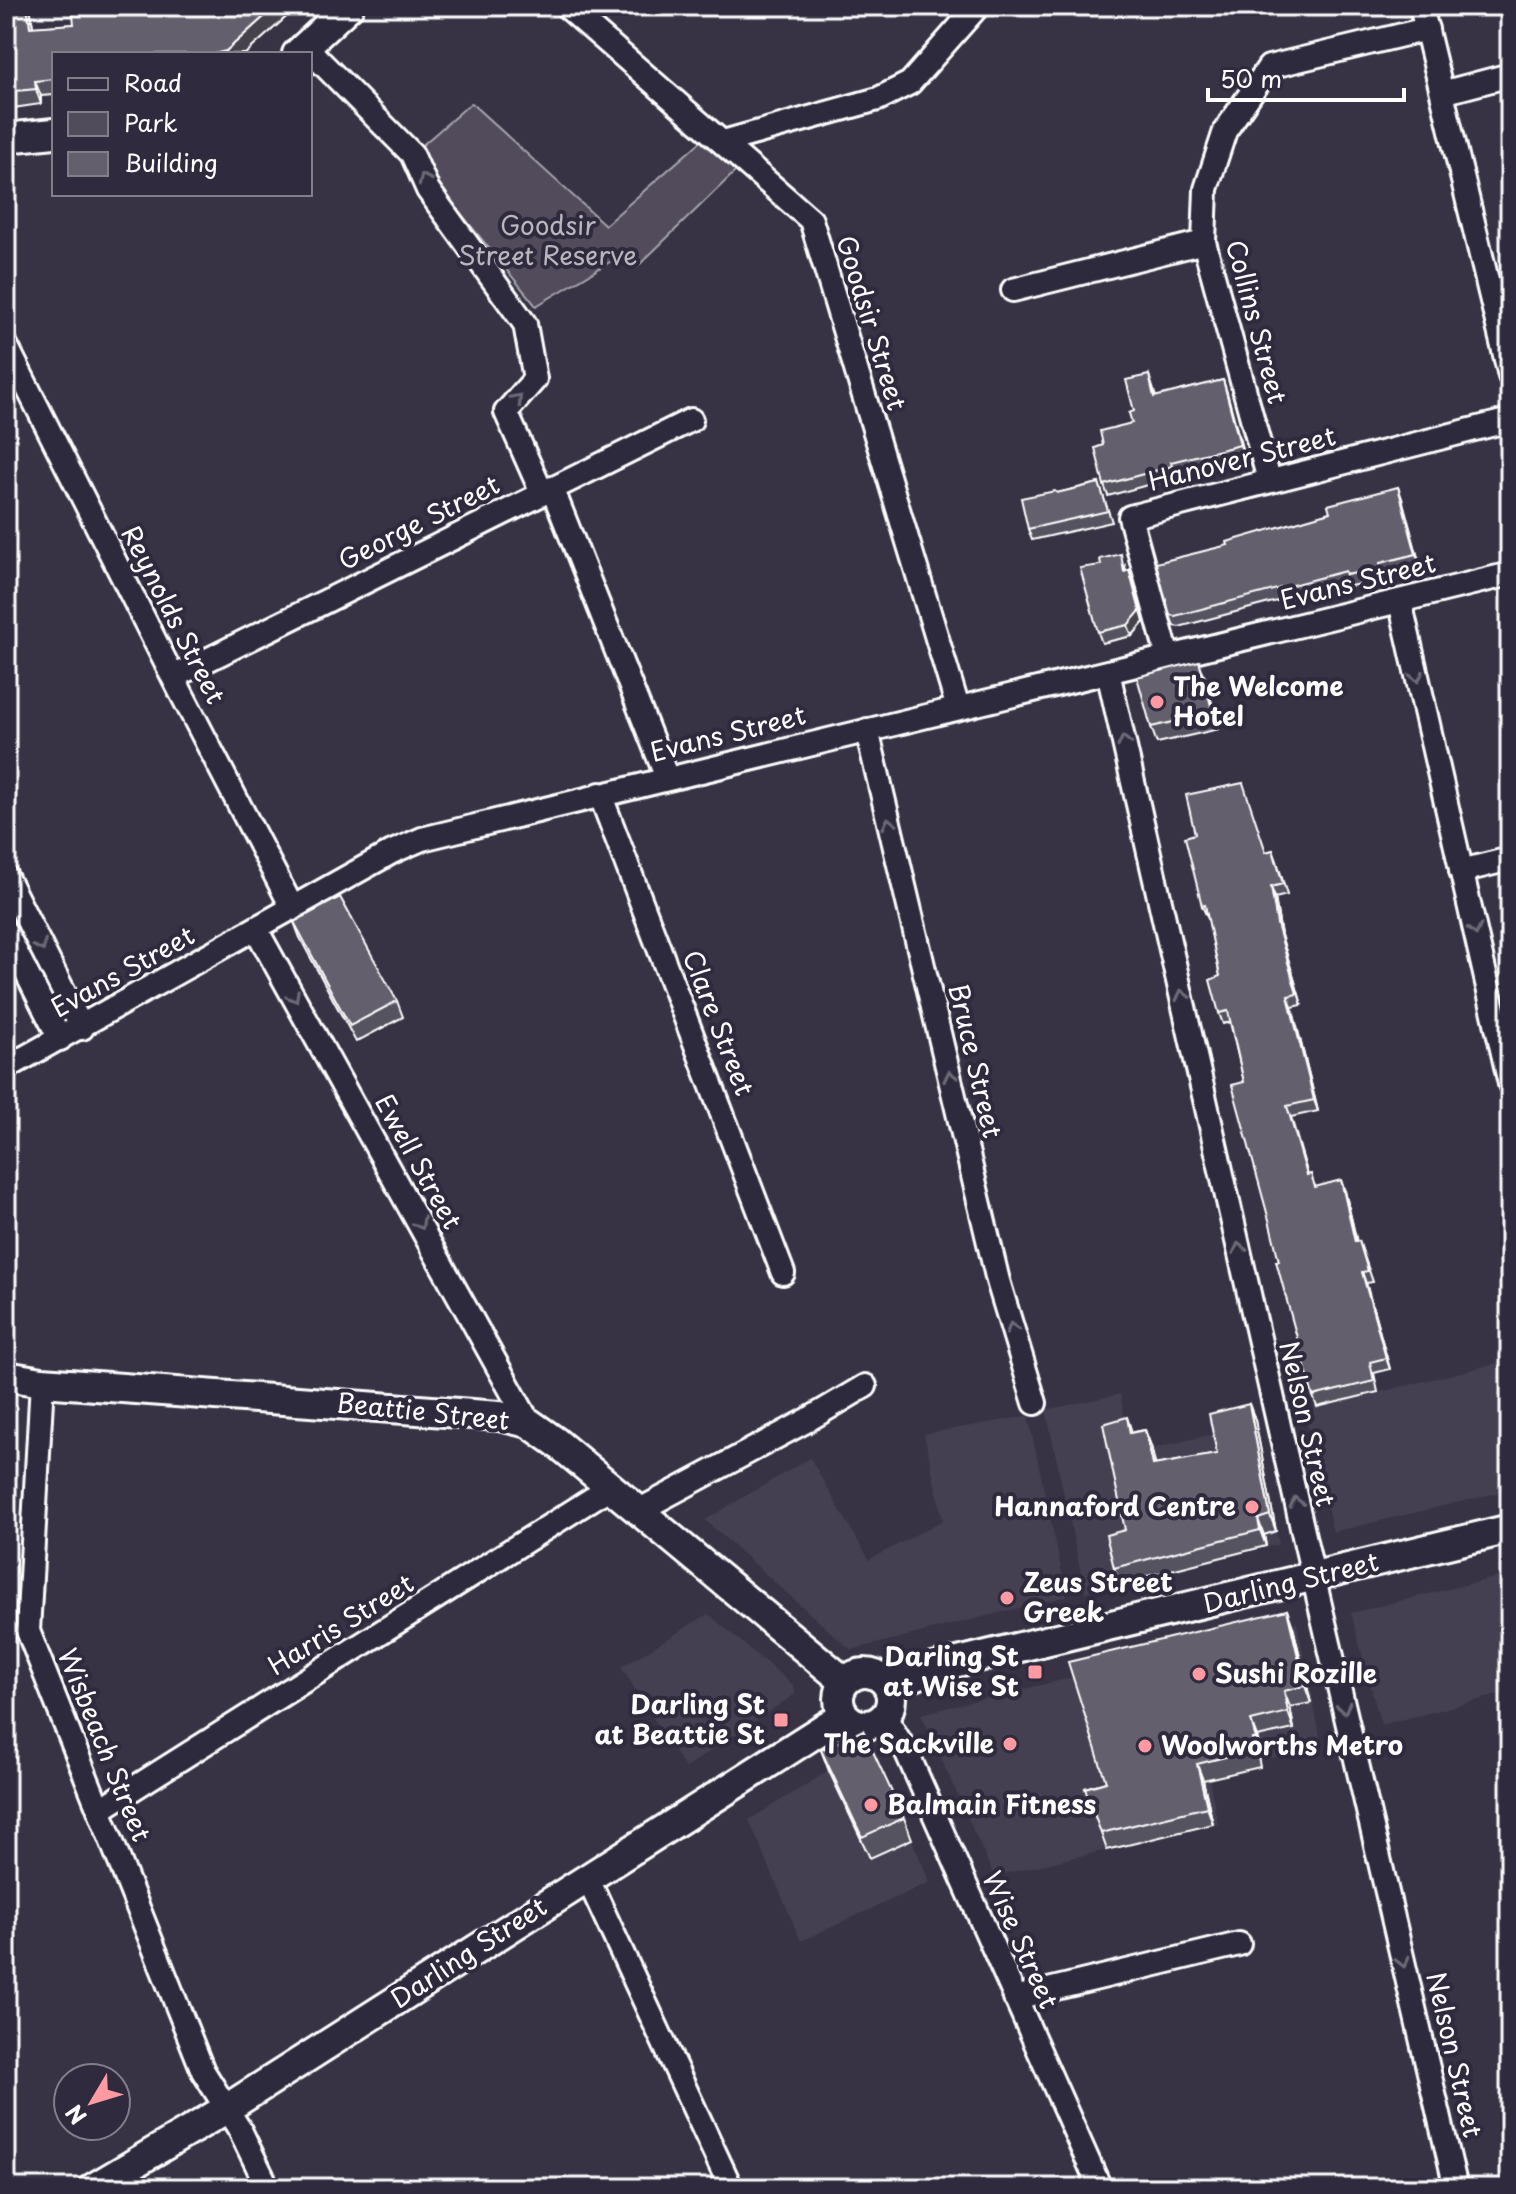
<svg xmlns="http://www.w3.org/2000/svg" width="1516" height="2194" font-family="'Playpen Sans',sans-serif">
<style>
.built{fill:#444051}
.green{fill:#514c5c;stroke:#a8a6ae;stroke-width:2}
.lines{fill:none;stroke-linecap:round;stroke-linejoin:round}
.minor-casing{stroke:#fff;stroke-width:28}
.tertiary-casing{stroke:#fff;stroke-width:34}
.minor{stroke:#2f2a3d;stroke-width:22}
.tertiary{stroke:#2f2a3d;stroke-width:28}
.wall{fill:#55525e;stroke:#fff;stroke-width:2}
.shaded-wall{fill:#45424c;stroke:#fff;stroke-width:2}
.building{fill:#635f6d;stroke:#fff;stroke-width:2}
.oneway{stroke:#6d6a77}
.poi-dot{fill:#ff9aa2;stroke:#2f2a3d;stroke-width:3}
.labels{text-anchor:middle;stroke-width:8;stroke-linejoin:round;paint-order:stroke}
.park-label{font-size:26px;fill:#b9b7be;stroke:#2f2a3d}
.street-label{font-size:26px;fill:#fff;stroke:#2f2a3d}
.poi-label{font-size:26px;font-weight:bold;fill:#fff;stroke:#2f2a3d;text-anchor:start}
</style>
<rect width="100%" height="100%" fill="#373345"/>
<filter id="ink" filterUnits="userSpaceOnUse"><feTurbulence type="fractalNoise" baseFrequency=".0125" numOctaves="2"/><feDisplacementMap in="SourceGraphic" scale="16" xChannelSelector="R" yChannelSelector="G"/><feConvolveMatrix kernelMatrix="1 2 1 2 8 2 1 2 1" color-interpolation-filters="sRGB"/></filter>
<g filter="url(#ink)">
<path class="built" d="M 1510,1360 L 1510,1490 L 1333,1532 L 1304,1411 Z
M 1120,1394 L 1132,1453 L 1249,1426 L 1279,1544 L 1085,1592 L 1046,1410 Z
M 1028,1416 L 1067,1596 L 851,1650 L 705,1520 L 810,1458 L 869,1560 L 943,1520 L 924,1434 Z
M 1510,1574 L 1510,1692 L 1381,1725 L 1351,1613 Z
M 708,1614 L 794,1686 L 795,1694 L 685,1768 L 621,1667 Z
M 1297,1623 L 1322,1746 L 1208,1773 L 1218,1824 L 994,1876 L 921,1714 Z
M 866,1748 L 872,1749 L 930,1882 L 801,1941 L 749,1820 Z"/>
<path class="green" d="M 471,103 L 605,225 L 707,136 L 738,169 L 637,267 L 630,250 L 536,306 L 432,178 L 419,148 Z"/>
<g class="lines">
<defs>
<path id="minor" d="M 566,6 L 811,220 L 958,708
M 1421,6 L 1510,376
M 306,47 L 412,154 L 428,190 L 525,324 L 535,379 L 506,412 L 542,493
M 1442,93 L 1510,75
M 723,142 L 878,99 L 910,83 L 978,6
M 1013,290 L 1204,242
M 6,345 L 173,677 L 293,909
M 1269,480 L 1204,242 L 1206,189 L 1225,131 L 1269,67 L 1427,29
M 552,488 L 667,778
M 1400,601 L 1510,1084
M 1168,657 L 1130,517 L 1510,420
M 1108,672 L 1306,1545 L 1456,2188
M 173,677 L 691,420
M 867,730 L 998,1281 L 1035,1403
M 600,794 L 783,1273
M 1461,871 L 1510,859
M 6,877 L 82,1028
M 256,929 L 529,1423
M 6,933 L 60,1039
M 6,1068 L 392,852 L 422,839 L 1510,574
M 42,1382 L 28,1631 L 203,2071 L 240,2130 L 268,2188
M 638,1511 L 806,1421 L 865,1386
M 885,1717 L 907,1753 L 1100,2188
M 101,1809 L 611,1487
M 587,1877 L 731,2188
M 1015,1998 L 1239,1944"/>
<path id="tertiary" d="M 297,54 L 349,6
M 6,138 L 54,133
M 6,1376 L 42,1382 L 499,1416 L 529,1423 L 556,1442 L 845,1682
M839 1699a26 26 0 1 1 52 0a26 26 0 1 1-52 0Z
M 888,1687 L 933,1668 L 1510,1529
M 93,2188 L 226,2109 L 844,1715"/>
</defs>
<use href="#minor" class="minor-casing"/>
<use href="#tertiary" class="tertiary-casing"/>
<use href="#minor" class="minor"/>
<use href="#tertiary" class="tertiary"/>
</g>
<path class="wall" d="M 6,6 L 30,6 L 33,27 L 295,9 L 245,54 L 54,54 L 54,95 L 41,96 L 41,104 L 6,109 Z
M 1149,375 L 1156,397 L 1223,380 L 1244,456 L 1175,473 L 1176,477 L 1108,496 L 1104,485 L 1103,445 L 1132,423 L 1134,411 Z
M 1099,483 L 1112,522 L 1032,540 L 1028,529 L 1057,493 Z
M 1398,487 L 1420,565 L 1384,574 L 1385,579 L 1350,586 L 1348,582 L 1179,627 L 1174,626 L 1170,615 L 1228,545 L 1330,512 Z
M 1125,566 L 1126,571 L 1129,570 L 1133,581 L 1144,622 L 1132,636 L 1102,643 L 1098,632 Z
M 1205,678 L 1219,729 L 1157,743 L 1151,727 Z
M 1195,834 L 1266,852 L 1273,850 L 1277,861 L 1287,895 L 1275,898 L 1281,935 L 1302,1005 L 1292,1007 L 1318,1111 L 1291,1117 L 1308,1175 L 1316,1187 L 1345,1191 L 1357,1242 L 1359,1241 L 1373,1282 L 1366,1283 L 1390,1369 L 1374,1373 L 1378,1392 L 1317,1407 L 1313,1396 L 1279,1261 L 1244,1082 L 1230,1022 L 1223,1024 L 1219,1013 L 1220,976 L 1208,917 L 1207,917 L 1202,906 Z
M 294,922 L 397,1001 L 403,1017 L 356,1042 L 300,938 Z
M 1249,1404 L 1255,1420 L 1276,1531 L 1264,1535 L 1266,1546 L 1120,1583 L 1114,1568 L 1125,1530 L 1127,1417 L 1132,1432 L 1145,1430 L 1151,1446 L 1155,1465 L 1217,1454 Z
M 1287,1610 L 1293,1627 L 1311,1703 L 1290,1707 L 1294,1729 L 1257,1737 L 1262,1755 L 1258,1756 L 1260,1767 L 1203,1780 L 1213,1824 L 1107,1850 L 1085,1788 L 1106,1782 Z
M 821,1750 L 904,1818 L 912,1839 L 870,1858 L 829,1771 Z"/>
<path class="shaded-wall" d="M 27,6 L 30,6 L 35,43 L 30,27 Z
M 276,6 L 293,6 L 295,9 L 245,54 L 227,54 L 226,51 Z
M 35,81 L 41,96 L 41,104 L 36,89 Z
M 1223,380 L 1227,392 L 1244,456 L 1240,445 Z
M 1398,487 L 1402,498 L 1420,565 L 1416,554 Z
M 1129,570 L 1144,622 L 1132,636 L 1128,625 Z
M 1199,661 L 1205,678 L 1219,729 L 1213,713 Z
M 1271,887 L 1275,898 L 1281,935 L 1302,1005 L 1277,924 Z
M 1288,996 L 1292,1007 L 1318,1111 L 1314,1100 Z
M 1341,1180 L 1345,1191 L 1359,1253 L 1355,1242 Z
M 1362,1272 L 1366,1283 L 1390,1369 L 1386,1358 Z
M 1249,1404 L 1255,1420 L 1276,1531 L 1270,1515 Z
M 1145,1430 L 1151,1446 L 1159,1481 L 1153,1465 Z
M 1258,1519 L 1264,1535 L 1266,1546 L 1260,1530 Z
M 1287,1610 L 1293,1627 L 1311,1703 L 1305,1686 Z
M 1284,1691 L 1290,1707 L 1294,1729 L 1288,1712 Z
M 1251,1721 L 1257,1737 L 1262,1755 L 1256,1739 Z
M 1197,1764 L 1203,1780 L 1213,1824 L 1207,1807 Z"/>
<path class="building" d="M 6,6 L 27,6 L 30,27 L 74,24 L 72,6 L 276,6 L 226,51 L 214,54 L 54,54 L 54,79 L 35,81 L 36,89 L 6,92 Z
M 1149,375 L 1154,397 L 1223,380 L 1240,445 L 1171,462 L 1172,466 L 1104,485 L 1095,448 L 1103,445 L 1100,431 L 1132,423 L 1129,413 L 1134,411 L 1126,380 Z
M 1099,483 L 1108,511 L 1028,529 L 1021,498 L 1055,491 L 1057,493 Z
M 1398,487 L 1416,554 L 1380,563 L 1381,568 L 1346,575 L 1345,571 L 1175,616 L 1170,615 L 1156,563 L 1228,545 L 1227,542 L 1330,512 L 1328,505 Z
M 1121,554 L 1124,572 L 1129,570 L 1140,611 L 1128,625 L 1098,632 L 1080,568 L 1101,565 L 1100,559 Z
M 1199,661 L 1213,713 L 1151,727 L 1137,677 Z
M 1243,783 L 1266,852 L 1273,850 L 1283,884 L 1271,887 L 1277,924 L 1297,994 L 1288,996 L 1314,1100 L 1287,1106 L 1307,1175 L 1311,1174 L 1315,1187 L 1341,1180 L 1355,1242 L 1359,1241 L 1368,1271 L 1362,1272 L 1386,1358 L 1370,1362 L 1374,1381 L 1313,1396 L 1276,1261 L 1279,1261 L 1269,1220 L 1232,1085 L 1244,1082 L 1228,1011 L 1219,1013 L 1210,980 L 1220,976 L 1205,905 L 1202,906 L 1185,837 L 1195,834 L 1186,795 Z
M 340,897 L 397,1001 L 350,1026 L 294,922 Z
M 1249,1404 L 1270,1515 L 1258,1519 L 1260,1530 L 1114,1568 L 1106,1535 L 1125,1530 L 1103,1424 L 1127,1417 L 1130,1433 L 1145,1430 L 1153,1465 L 1217,1454 L 1209,1414 Z
M 1287,1610 L 1305,1686 L 1284,1691 L 1288,1712 L 1251,1721 L 1256,1739 L 1252,1739 L 1254,1750 L 1197,1764 L 1207,1807 L 1101,1833 L 1085,1788 L 1106,1782 L 1068,1662 Z
M 863,1730 L 904,1818 L 862,1837 L 821,1750 Z"/>
<defs><path id="oneway-chevron" d="M-2-3.5L2.5 0L-2 3.5" fill="none" stroke-width="1.6" stroke-linecap="round" stroke-linejoin="round" transform="scale(2)"/></defs>
<g class="oneway">
<use href="#oneway-chevron" transform="translate(424 179) rotate(-115)"/>
<use href="#oneway-chevron" transform="translate(517 399) rotate(-48)"/>
<use href="#oneway-chevron" transform="translate(1417 677) rotate(77)"/>
<use href="#oneway-chevron" transform="translate(1124 741) rotate(-103)"/>
<use href="#oneway-chevron" transform="translate(889 823) rotate(-103)"/>
<use href="#oneway-chevron" transform="translate(1475 930) rotate(77)"/>
<use href="#oneway-chevron" transform="translate(41 946) rotate(63)"/>
<use href="#oneway-chevron" transform="translate(1182 995) rotate(-103)"/>
<use href="#oneway-chevron" transform="translate(294 997) rotate(61)"/>
<use href="#oneway-chevron" transform="translate(950 1076) rotate(-103)"/>
<use href="#oneway-chevron" transform="translate(420 1224) rotate(61)"/>
<use href="#oneway-chevron" transform="translate(1239 1248) rotate(-103)"/>
<use href="#oneway-chevron" transform="translate(1012 1328) rotate(-107)"/>
<use href="#oneway-chevron" transform="translate(1296 1502) rotate(-103)"/>
<use href="#oneway-chevron" transform="translate(1344 1708) rotate(77)"/>
<use href="#oneway-chevron" transform="translate(1403 1962) rotate(77)"/>
</g>
</g>
<g class="poi-dot">
<circle cx="1157" cy="702" r="8"/>
<circle cx="1252" cy="1507" r="8"/>
<circle cx="1007" cy="1598" r="8"/>
<rect x="1027" y="1664" width="16" height="16" rx="4"/>
<circle cx="1199" cy="1674" r="8"/>
<rect x="773" y="1712" width="16" height="16" rx="4"/>
<circle cx="1010" cy="1744" r="8"/>
<circle cx="1145" cy="1746" r="8"/>
<circle cx="871" cy="1805" r="8"/>
</g>
<g class="labels">
<g class="park-label">
<text x="548" y="235">Goodsir<tspan x="548" dy="30">Street Reserve</tspan></text>
</g>
<g class="street-label">
<text transform="translate(1256 322) rotate(75)" y="9">Collins Street</text>
<text transform="translate(871 323) rotate(73)" y="9">Goodsir Street</text>
<text transform="translate(1242 459) rotate(-14)" y="9">Hanover Street</text>
<text transform="translate(419 523) rotate(-27)" y="9">George Street</text>
<text transform="translate(1358 582) rotate(-14)" y="9">Evans Street</text>
<text transform="translate(173 615) rotate(63)" y="9">Reynolds Street</text>
<text transform="translate(728 734) rotate(-14)" y="9">Evans Street</text>
<text transform="translate(123 972) rotate(-29)" y="9">Evans Street</text>
<text transform="translate(718 1023) rotate(69)" y="9">Clare Street</text>
<text transform="translate(975 1061) rotate(77)" y="9">Bruce Street</text>
<text transform="translate(418 1162) rotate(61)" y="9">Ewell Street</text>
<text transform="translate(423 1412) rotate(6)" y="9">Beattie Street</text>
<text transform="translate(1307 1424) rotate(77)" y="9">Nelson Street</text>
<text transform="translate(1291 1583) rotate(-14)" y="9">Darling Street</text>
<text transform="translate(341 1625) rotate(-32)" y="9">Harris Street</text>
<text transform="translate(104 1745) rotate(68)" y="9">Wisbeach Street</text>
<text transform="translate(1020 1940) rotate(66)" y="9">Wise Street</text>
<text transform="translate(469 1953) rotate(-33)" y="9">Darling Street</text>
<text transform="translate(1454 2055) rotate(77)" y="9">Nelson Street</text>
</g>
<g class="poi-label">
<text x="1173" y="696">The Welcome<tspan x="1173" dy="30">Hotel</tspan></text>
<text x="1236" y="1516" text-anchor="end">Hannaford Centre</text>
<text x="1023" y="1592">Zeus Street<tspan x="1023" dy="30">Greek</tspan></text>
<text x="1019" y="1666" text-anchor="end">Darling St<tspan x="1019" dy="30">at Wise St</tspan></text>
<text x="1215" y="1683">Sushi Rozille</text>
<text x="765" y="1714" text-anchor="end">Darling St<tspan x="765" dy="30">at Beattie St</tspan></text>
<text x="994" y="1753" text-anchor="end">The Sackville</text>
<text x="1161" y="1755">Woolworths Metro</text>
<text x="887" y="1814">Balmain Fitness</text>
</g>
</g>
<rect width="1516" height="2194" fill="none" stroke="#2f2a3d" stroke-width="32"/>
<rect x="16" y="16" width="1484" height="2162" fill="none" stroke="#fff" stroke-width="3" filter="url(#ink)"/>
<rect x="52" y="52" width="260" height="144" fill="#2f2a3d" stroke="#827f8b" stroke-width="2"/>
<rect x="68" y="78" width="40" height="12" fill="#2f2a3d" stroke="#827f8b" stroke-width="2"/>
<text x="124" y="92" font-size="24" fill="#ffffff">Road</text>
<rect x="68" y="112" width="40" height="24" fill="#514c5c" stroke="#827f8b" stroke-width="2"/>
<text x="124" y="132" font-size="24" fill="#ffffff">Park</text>
<rect x="68" y="152" width="40" height="24" fill="#635f6d" stroke="#827f8b" stroke-width="2"/>
<text x="124" y="172" font-size="24" fill="#ffffff">Building</text>
<g transform="translate(92 2102) rotate(232)"><circle r="38" fill="#2f2a3d" stroke="#827f8b" stroke-width="2"/>
<path d="M0-6L14 30L0 20L-14 30Z" fill="#ff9aa2"/>
<text y="-12" font-size="22" font-weight="bold" text-anchor="middle" fill="#ffffff">N</text>
</g>
<path d="M1208 88v12h196v-12" fill="none" stroke="#ffffff" stroke-width="4"/>
<text x="1220" y="88" font-size="24" fill="#ffffff" stroke="#2f2a3d" stroke-width="6" paint-order="stroke">50 m</text>
</svg>
